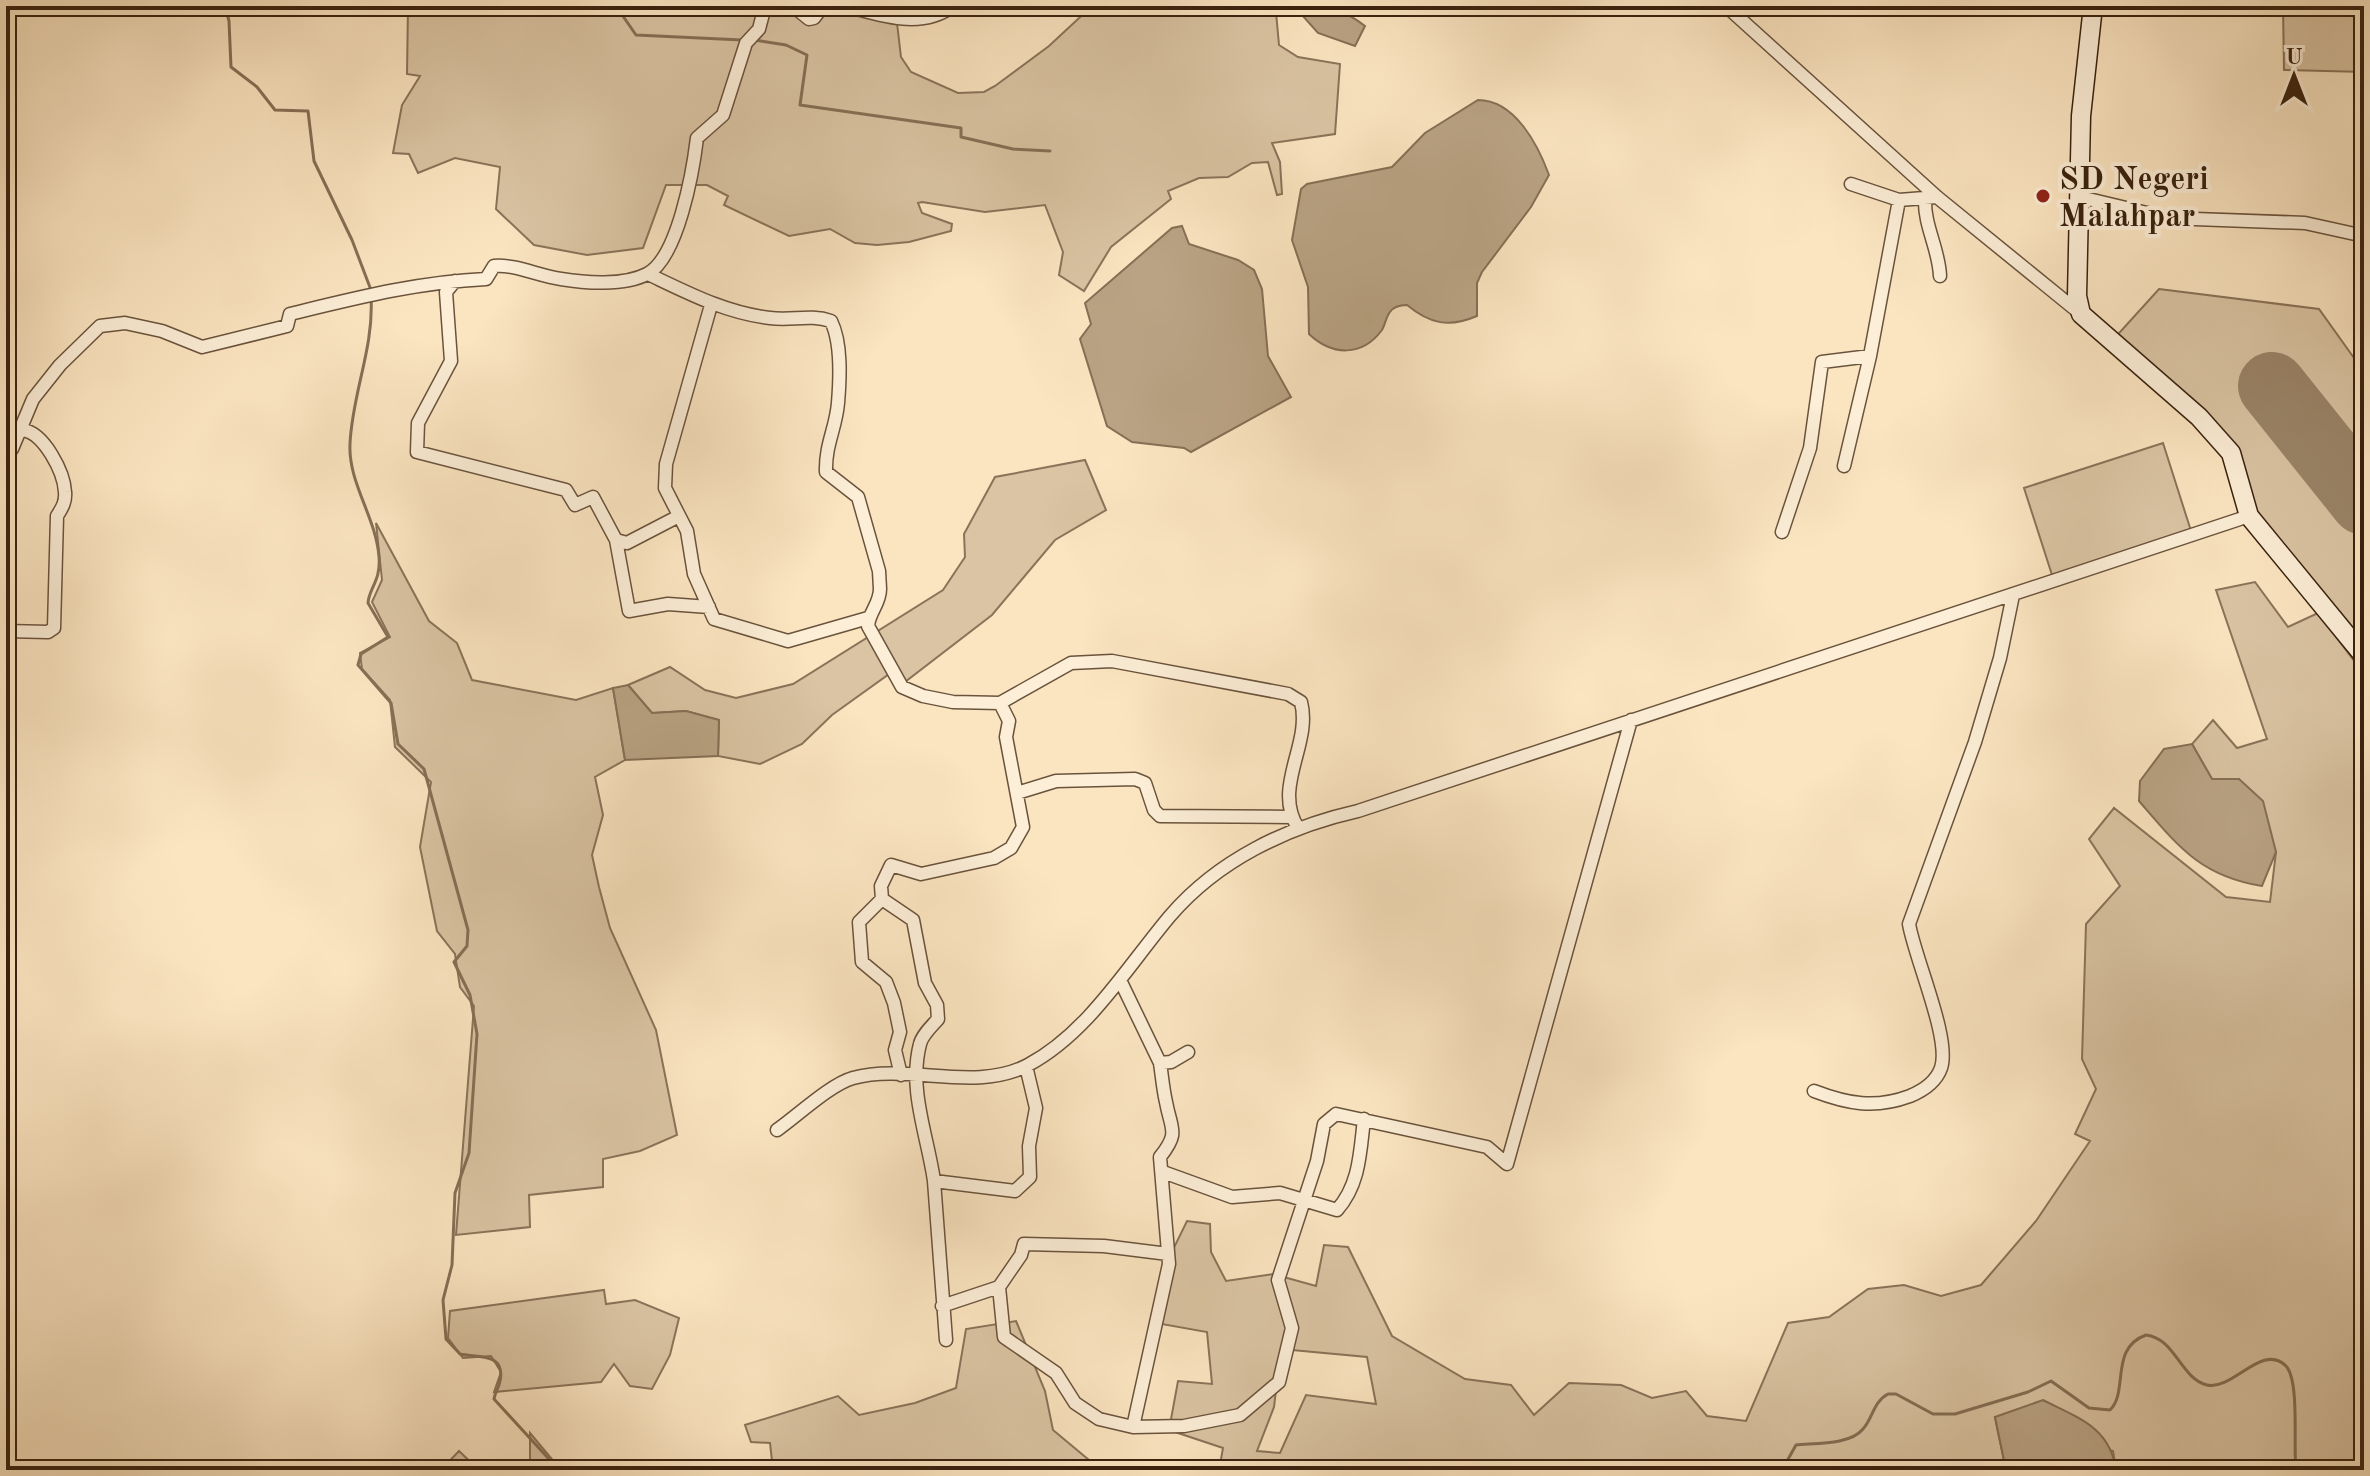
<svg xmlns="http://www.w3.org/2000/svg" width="2370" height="1476" font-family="'Old Standard TT',serif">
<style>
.green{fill:#dac4a3;stroke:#8a7359;stroke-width:2;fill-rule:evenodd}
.water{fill:#b9a384;stroke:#866f55;stroke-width:2}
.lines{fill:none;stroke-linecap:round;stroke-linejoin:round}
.stream{stroke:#866f55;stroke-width:3}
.runway{stroke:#9a8468;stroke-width:68}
.street-casing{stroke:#6a533c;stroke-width:15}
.secondary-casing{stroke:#39220f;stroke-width:21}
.street{stroke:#fceed7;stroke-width:12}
.secondary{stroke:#fceed7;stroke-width:18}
.poi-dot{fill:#8f2418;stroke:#fceed7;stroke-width:3}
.labels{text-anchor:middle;stroke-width:8;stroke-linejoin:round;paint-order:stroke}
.poi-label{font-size:32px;font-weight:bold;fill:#39220f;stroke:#fceed7;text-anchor:start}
</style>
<rect width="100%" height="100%" fill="#fbe5c1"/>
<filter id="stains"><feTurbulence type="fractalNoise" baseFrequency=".0025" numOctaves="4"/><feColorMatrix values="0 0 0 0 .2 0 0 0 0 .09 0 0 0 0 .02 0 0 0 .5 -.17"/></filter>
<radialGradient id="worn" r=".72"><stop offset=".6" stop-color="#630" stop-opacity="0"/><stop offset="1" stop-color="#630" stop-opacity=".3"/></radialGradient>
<path class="green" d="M 408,6 L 895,6 L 901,57 L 911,72 L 958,93 L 984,92 L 995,86 L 1049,46 L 1092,6 L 1271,6 L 1276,12 L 1279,45 L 1298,57 L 1340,64 L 1335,134 L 1272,143 L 1280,162 L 1282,194 L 1277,195 L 1268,162 L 1252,163 L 1228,177 L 1199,178 L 1168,191 L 1171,199 L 1111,247 L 1084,291 L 1059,275 L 1063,252 L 1045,205 L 985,212 L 922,202 L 918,203 L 922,213 L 952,224 L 951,231 L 909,242 L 877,245 L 855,243 L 830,229 L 789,236 L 724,205 L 728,196 L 707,185 L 666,185 L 643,248 L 587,255 L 534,245 L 496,209 L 500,167 L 455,158 L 418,173 L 409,154 L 393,153 L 402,105 L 420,76 L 407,74 Z
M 2283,6 L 2364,6 L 2364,72 L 2284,70 Z
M 2159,289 L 2319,309 L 2364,372 L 2364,483 L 2321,429 L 2326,413 L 2293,371 L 2250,404 L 2284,446 L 2301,445 L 2364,524 L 2364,644 L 2250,521 L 2225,443 L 2111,342 Z
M 2163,443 L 2192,534 L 2053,578 L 2024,488 Z
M 1085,460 L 1106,510 L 1055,540 L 992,615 L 901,685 L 892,672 L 832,715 L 802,744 L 760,764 L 718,756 L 719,720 L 686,711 L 652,713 L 628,685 L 670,667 L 705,690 L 736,698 L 793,684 L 943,590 L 965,557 L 964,534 L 995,477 Z
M 376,523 L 429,621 L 457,643 L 472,680 L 576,700 L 613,688 L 625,760 L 595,777 L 603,815 L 592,855 L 599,887 L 610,928 L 656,1030 L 677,1135 L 640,1151 L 603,1159 L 603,1187 L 529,1195 L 530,1227 L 456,1235 L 474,1006 L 460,987 L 455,954 L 437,931 L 420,847 L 431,782 L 395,747 L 390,700 L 362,669 L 360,653 L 390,637 L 372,602 L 382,580 Z
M 2255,582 L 2288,627 L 2318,613 L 2364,674 L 2364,1470 L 2116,1470 L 2113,1451 L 1995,1418 L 2006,1470 L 1219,1470 L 1223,1448 L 1169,1430 L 1178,1381 L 1212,1384 L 1207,1332 L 1156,1323 L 1162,1272 L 1187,1221 L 1210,1224 L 1211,1252 L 1226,1281 L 1273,1274 L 1316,1286 L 1324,1245 L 1348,1247 L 1392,1336 L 1465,1379 L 1511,1385 L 1534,1415 L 1569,1383 L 1621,1385 L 1652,1398 L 1686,1391 L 1707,1416 L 1746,1421 L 1788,1323 L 1829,1317 L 1868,1289 L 1904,1285 L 1941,1296 L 1981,1285 L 2036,1221 L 2090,1141 L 2075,1134 L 2096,1089 L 2082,1059 L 2086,924 L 2120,886 L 2089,839 L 2114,808 L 2226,897 L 2270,902 L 2276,852 L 2239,779 L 2212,779 L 2192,744 L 2213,720 L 2237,748 L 2267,739 L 2216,590 ZM 1281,1349 L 1367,1357 L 1376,1404 L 1306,1395 L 1280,1453 L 1257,1451 L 1274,1407 Z
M 604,1290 L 606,1304 L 635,1300 L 679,1318 L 670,1355 L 652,1389 L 630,1386 L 614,1364 L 601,1382 L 494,1392 L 501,1372 L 491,1356 L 463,1358 L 448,1338 L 450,1311 Z
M 1016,1321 L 1045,1391 L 1053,1430 L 1101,1470 L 773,1470 L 770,1443 L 751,1442 L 745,1425 L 838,1396 L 859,1415 L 915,1403 L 956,1388 L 966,1329 Z
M 530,1433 L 561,1470 L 530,1470 Z
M 459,1451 L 479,1470 L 441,1470 Z"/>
<path class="water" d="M 1305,6 C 1331,6 1344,10 1365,26 L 1355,46 L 1318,33 L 1302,15 Z
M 1478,100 C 1515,100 1538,145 1549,175 L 1531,207 L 1482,272 L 1477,283 L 1477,316 C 1449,328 1430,324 1407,305 C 1401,305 1394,306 1390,312 C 1386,317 1385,325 1382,330 C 1362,357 1332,356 1309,334 L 1308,287 L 1292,240 L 1301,189 L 1307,184 L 1392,167 L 1425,133 Z
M 1182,226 L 1189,244 L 1238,260 L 1254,270 L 1262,289 L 1268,356 L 1291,397 L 1191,452 L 1184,448 L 1132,442 L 1107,426 L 1080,339 L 1091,324 L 1085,303 L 1172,228 Z
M 628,685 L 652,713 L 686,711 L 719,720 L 718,756 L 625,760 L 613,688 Z
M 2192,744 L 2212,779 L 2239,779 L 2263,801 L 2276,852 L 2262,886 C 2200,876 2178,846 2139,801 L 2140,781 L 2164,749 Z
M 2043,1400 C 2078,1418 2110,1427 2116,1470 L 2006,1470 L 1995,1417 Z"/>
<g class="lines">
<path class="stream" d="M 225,6 L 229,21 L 231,67 L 257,87 L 275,110 L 308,111 L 314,161 L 352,240 L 371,290
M 616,6 L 636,35 L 742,40
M 754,40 L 786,45 L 807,55 L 800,105 L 961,128 L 961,137 L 1013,149 L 1050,151
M 371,298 C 374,348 352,394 350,444 C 348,483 376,517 379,557 C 381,581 369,588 368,603 L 388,637 L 361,654 L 358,665 L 391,703 L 398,744 L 424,769 L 468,930 L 467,946 L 454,962 L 470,995 L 477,1034 L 469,1153 L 455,1193 L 452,1265 L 443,1300 L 446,1339 L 460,1354 C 477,1358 506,1352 500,1381 C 499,1388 495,1392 494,1399 L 559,1470
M 1782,1470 L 1796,1445 C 1816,1443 1850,1445 1863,1429 C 1873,1418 1873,1402 1888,1394 L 1896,1394 L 1933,1414 L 1955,1414 L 2028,1392 L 2051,1381 L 2089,1408 L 2110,1410 C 2129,1392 2109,1348 2146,1335 C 2175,1338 2181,1379 2207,1385 C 2233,1391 2262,1342 2286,1366 C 2300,1381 2293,1447 2296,1470"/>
<path class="runway" d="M 2272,386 L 2364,501"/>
<defs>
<path id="street" d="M 793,6 L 809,19 L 814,18 L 823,6
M 846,6 C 881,15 921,30 953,6
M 1726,6 L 1937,197 L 2081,314
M 1851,184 L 1899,200
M 2080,197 L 2168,218 L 2305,223 L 2364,236
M 1925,199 C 1924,226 1939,249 1940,276
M 648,274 C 688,293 726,313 770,318 C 792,321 810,314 831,321 C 842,343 840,379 838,403 C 836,428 825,445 826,472 L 858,497 L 879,571 L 880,589 C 880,604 869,612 868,626 L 902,687 L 923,696 L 953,702 L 1000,703 L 1071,663 L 1112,661 L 1288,694 L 1301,702 C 1312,745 1272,786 1298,828
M 455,281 L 446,292 L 451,361 L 418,423 L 417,452 L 566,490 L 575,505 L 593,497 L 616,540 L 627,543 L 679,516
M 711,305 L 666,464 L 665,488 L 687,531 L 694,574 L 714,619 L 788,641 L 868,618
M 6,451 L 12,449 L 33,399 L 60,365 L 100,326 L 125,323 L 162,331 L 202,347 L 287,326 L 290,314 C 356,298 418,282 486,279 L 494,266 C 515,264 539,276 561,279 C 585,283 624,286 647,274 C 678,258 693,171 697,138 L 723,115 L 746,43 L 759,29 L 765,6
M 1844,466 L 1870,356 L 1899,200 L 1937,197
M 1782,532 L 1810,448 L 1822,362 L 1870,356
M 616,540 L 629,611 L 668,604 L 709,607
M 6,631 L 48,632 L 54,628 L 57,516 C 62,508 66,502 65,492 C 64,472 44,433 23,430
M 1000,703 L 1009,721 L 1006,737 L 1023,827 L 1011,848 L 994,858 L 921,874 L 891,865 L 881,886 L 882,899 L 913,920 L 925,983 L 937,1005 L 938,1019 C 932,1026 922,1035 920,1044 C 908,1090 928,1137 934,1181 L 1015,1191 L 1030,1177 L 1029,1146 L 1036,1108 L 1026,1066
M 1017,793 L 1056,781 L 1135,779 L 1145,783 L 1154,810 L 1160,816 L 1291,817
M 882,899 L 859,922 L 862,962 L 886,982 L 894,1003 L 900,1032 L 895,1050 L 901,1075
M 1120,980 L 1160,1063 L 1171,1062 L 1188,1052
M 1814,1091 C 1848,1104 1875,1109 1910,1096 C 1922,1091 1936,1082 1941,1068 C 1951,1039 1915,959 1909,924 L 1975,742 L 2000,658 L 2013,595
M 777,1130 C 797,1116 831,1084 853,1078 C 908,1063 975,1093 1028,1065 C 1088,1033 1127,967 1170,916 C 1218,860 1287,827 1358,811 L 2249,516
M 1163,1172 L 1232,1197 L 1280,1193 L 1337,1210 C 1360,1184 1360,1152 1364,1119
M 934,1181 L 946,1340
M 1168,1254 L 1104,1246 L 1024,1244 L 1021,1255 L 999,1287 L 1004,1337 L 1056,1373 L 1075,1403 L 1099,1419 L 1133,1427 L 1184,1426 L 1240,1415 L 1279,1382 L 1292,1328 L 1278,1280 L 1317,1161 L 1324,1124 L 1336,1114 L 1487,1147 L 1507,1164 L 1631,720
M 942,1306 L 999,1287
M 1133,1427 L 1169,1264 L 1160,1157 C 1180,1132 1171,1130 1166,1102 C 1163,1089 1162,1076 1160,1063"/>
<path id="secondary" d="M 2093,6 L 2081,116 L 2077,296 L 2081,314 L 2199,417 L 2231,453 L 2249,516 L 2364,656"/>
</defs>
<use href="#street" class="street-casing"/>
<use href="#secondary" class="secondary-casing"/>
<use href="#street" class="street"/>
<use href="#secondary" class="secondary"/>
</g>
<circle class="poi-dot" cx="2043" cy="196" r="8"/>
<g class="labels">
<g class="poi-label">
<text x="2059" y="189">SD Negeri<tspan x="2059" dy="37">Malahpar</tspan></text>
</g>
</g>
<rect width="2370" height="1476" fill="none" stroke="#fbe5c1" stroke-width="32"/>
<rect x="8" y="8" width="2354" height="1460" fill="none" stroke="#39220f" stroke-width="4"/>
<rect x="16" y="16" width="2338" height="1444" fill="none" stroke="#39220f" stroke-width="2"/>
<g transform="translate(2294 76)" stroke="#fceed7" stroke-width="6" paint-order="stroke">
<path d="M0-6L14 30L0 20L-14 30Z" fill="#39220f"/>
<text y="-12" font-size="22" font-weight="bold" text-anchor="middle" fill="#39220f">U</text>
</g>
<rect width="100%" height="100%" filter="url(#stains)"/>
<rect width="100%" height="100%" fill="url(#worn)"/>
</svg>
